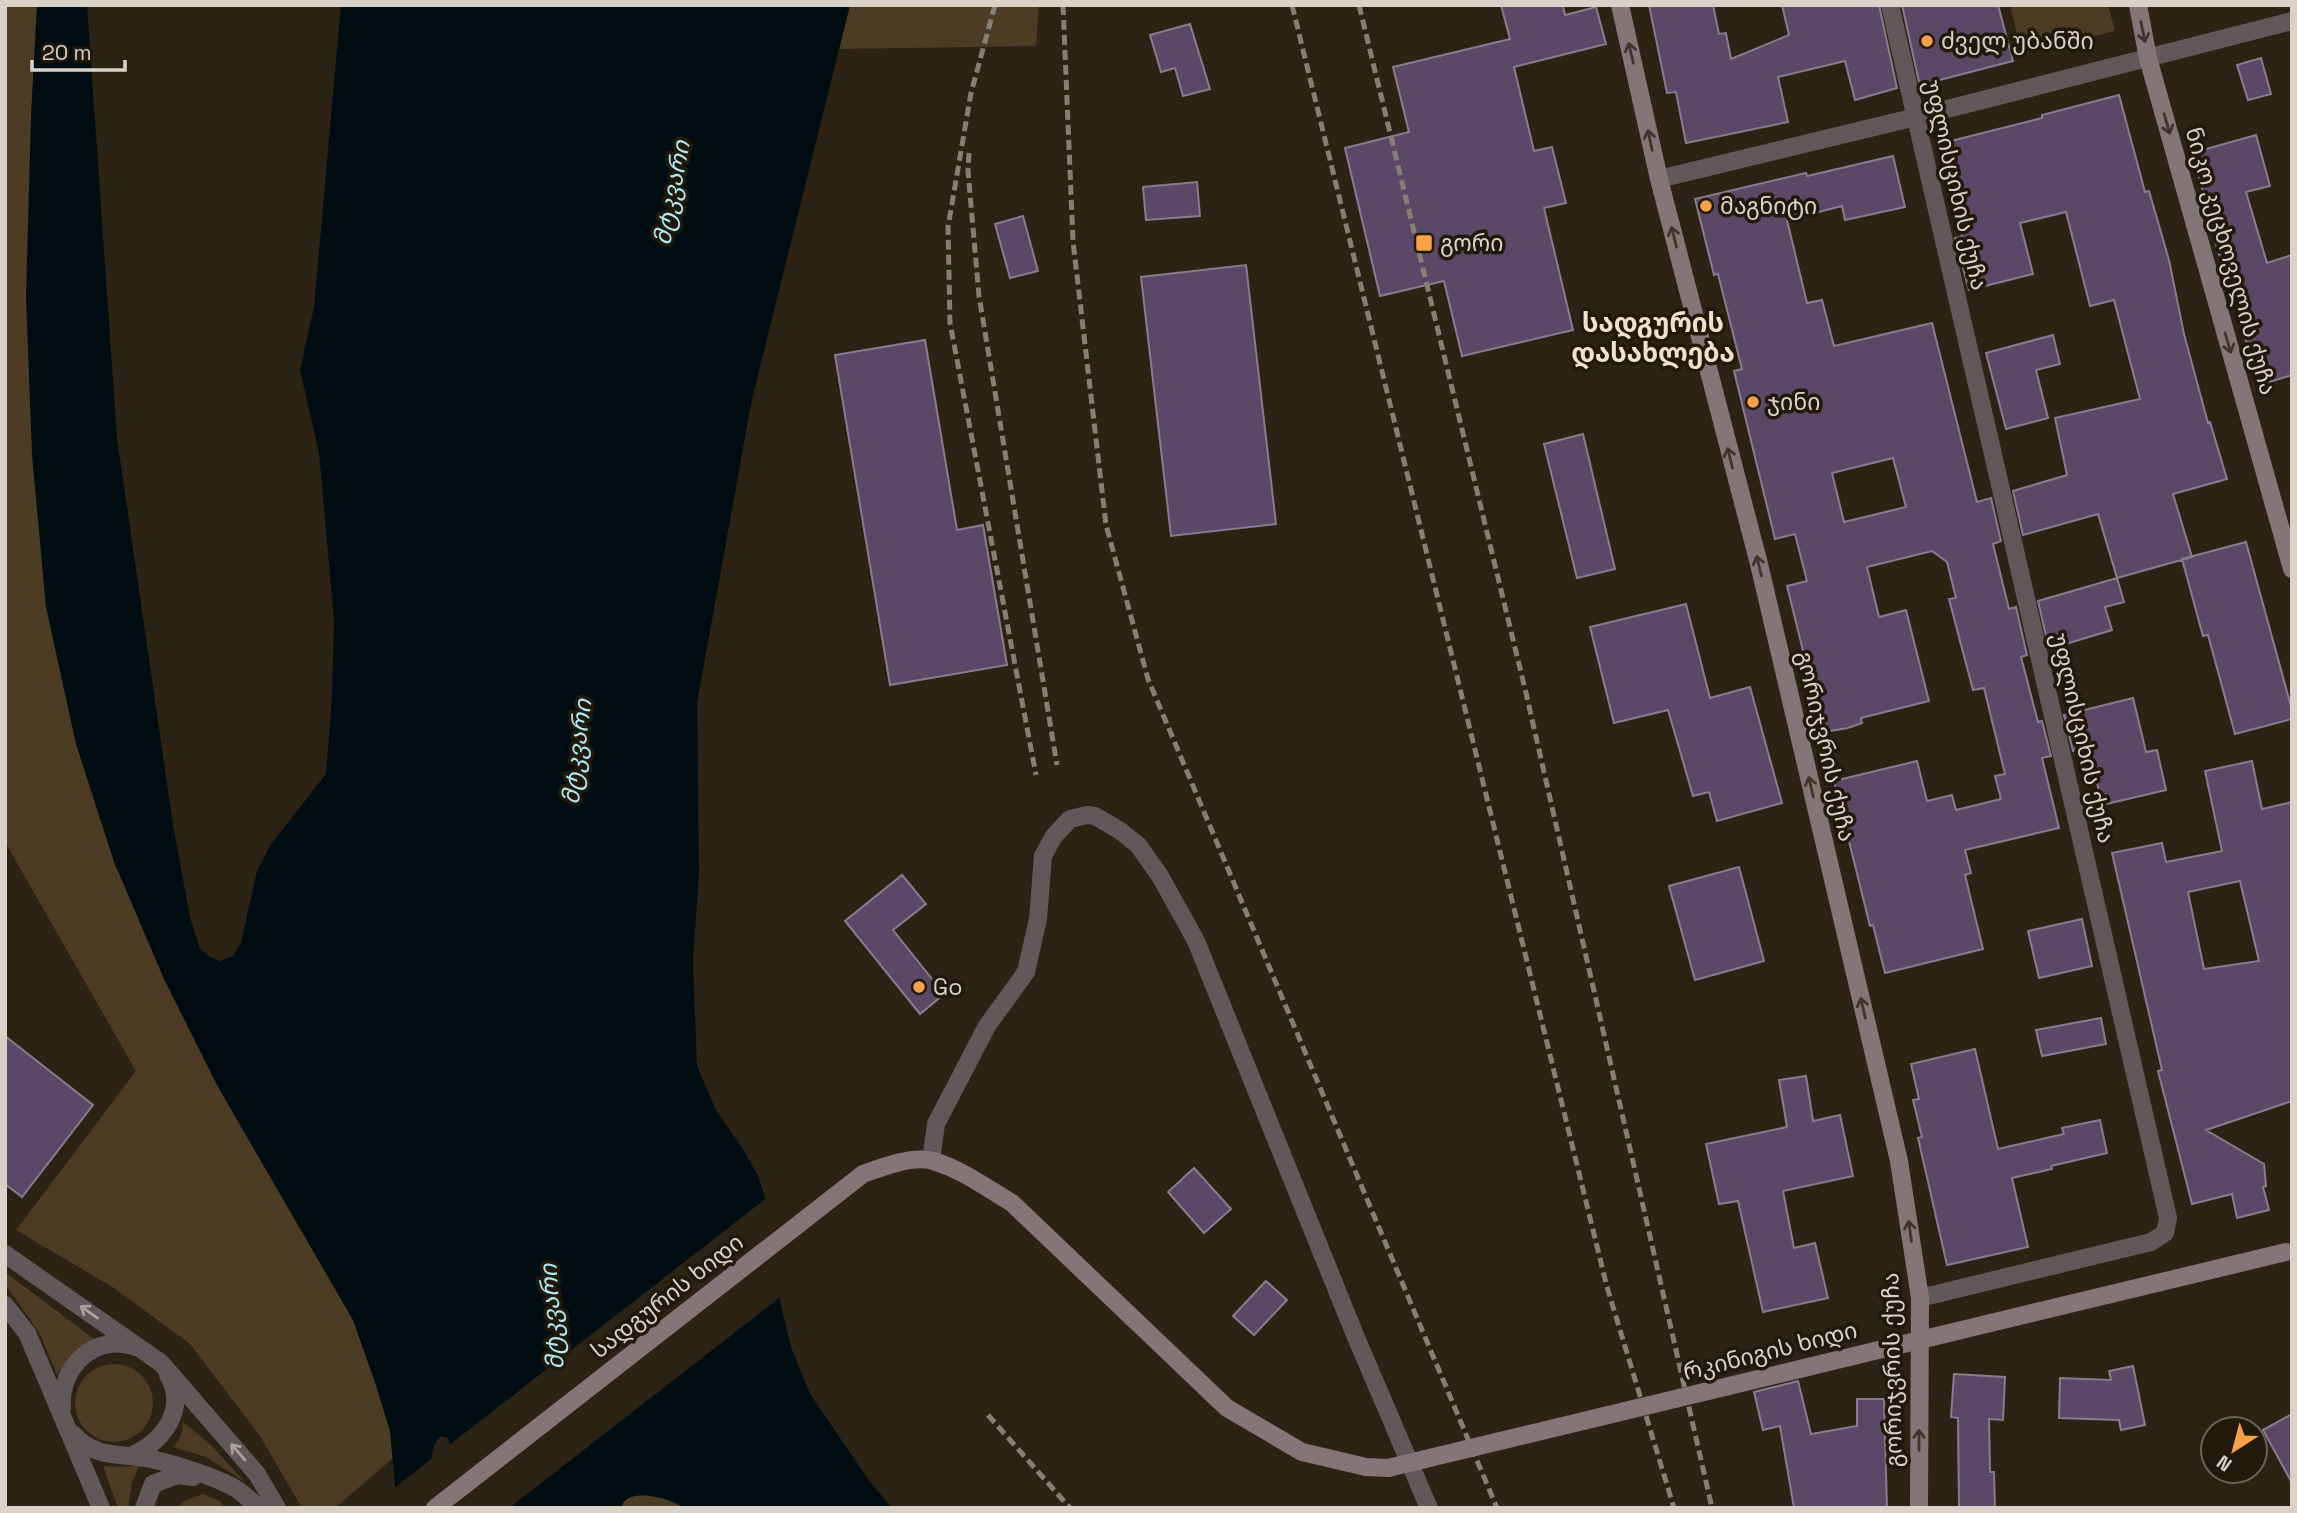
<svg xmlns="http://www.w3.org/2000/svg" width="2297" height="1513" font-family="'Space Grotesk','Noto Sans Georgian',sans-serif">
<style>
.green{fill:#4c3c24}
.water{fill:#000e13}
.pier{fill:#2c2315}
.building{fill:#5b4867;stroke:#877d8e;stroke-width:2;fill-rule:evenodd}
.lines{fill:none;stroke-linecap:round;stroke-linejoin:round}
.minor{stroke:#615859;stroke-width:18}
.tertiary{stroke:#615859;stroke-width:18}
.secondary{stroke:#847576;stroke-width:18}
.rail{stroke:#867f73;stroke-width:5;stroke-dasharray:10 5;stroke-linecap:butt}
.secondary-bridge{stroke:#847576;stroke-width:18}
.oneway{stroke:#3f352b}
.oneway2{stroke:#a8a19c}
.poi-dot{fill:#f7a149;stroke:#22190b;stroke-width:2.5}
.labels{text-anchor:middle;stroke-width:7;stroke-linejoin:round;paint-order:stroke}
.poi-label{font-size:23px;fill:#d8d2c9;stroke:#22190b;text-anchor:start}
.street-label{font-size:23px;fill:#d8d2c9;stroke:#22190b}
.water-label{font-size:24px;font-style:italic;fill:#aaebf9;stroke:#22190b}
.quarter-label{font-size:26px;font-weight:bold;fill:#eee2cf;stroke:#22190b}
</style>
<rect width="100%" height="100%" fill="#2c2315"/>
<path class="green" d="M 5,5 L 37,5 L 31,118 L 164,979 L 217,1085 L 353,1320 L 375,1382 L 390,1431 L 393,1458 L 335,1508 L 302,1508 L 260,1436 L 190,1344 L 114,1288 L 16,1230 L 136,1071 L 5,842 Z
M 850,5 L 1039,5 L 1036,46 L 839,49 Z
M 2010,5 L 2108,5 L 2115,31 L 2022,54 Z
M 5,1272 L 97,1341 C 79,1348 68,1358 57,1375 L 40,1334 L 5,1284 Z
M75 1403a39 39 0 1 1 78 0a39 39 0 1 1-78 0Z
M 182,1421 L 211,1445 L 245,1482 L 206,1457 L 173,1447 C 180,1439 184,1432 182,1421 Z
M 141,1462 L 132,1482 L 128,1508 L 118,1508 L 103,1466 L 128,1467 Z
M 203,1494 L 220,1501 L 225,1508 L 177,1508 L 184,1501 Z
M 645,1495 L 674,1501 L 684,1508 L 621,1508 C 624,1495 634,1496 645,1495 Z"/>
<path class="water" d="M 37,5 L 87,5 L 117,438 L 173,825 L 190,917 L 200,949 L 210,957 L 220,961 L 233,956 L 241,943 L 257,871 L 271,844 L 326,774 L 332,696 L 334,620 L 319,453 L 300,370 L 314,307 L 341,5 L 850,5 L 751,404 L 697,703 L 699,874 L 693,961 L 697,1066 L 716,1110 L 743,1149 L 758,1176 L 770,1213 L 768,1229 L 782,1310 L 791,1347 L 810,1394 L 868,1479 L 892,1508 L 684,1508 C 670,1498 627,1485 621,1508 L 467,1508 L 448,1438 L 441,1436 C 429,1448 432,1462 432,1477 L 397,1508 L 390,1431 L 375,1382 L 353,1320 L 217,1085 L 164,979 L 114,862 L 76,744 L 46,607 L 32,455 L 26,296 L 31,118 Z"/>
<path class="pier" d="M 768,1197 L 773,1213 L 772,1229 L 783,1295 L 509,1508 L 464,1508 L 448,1446 Z
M 435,1456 L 439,1508 L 394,1508 L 392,1490 Z"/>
<path class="building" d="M 1501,5 L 1563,5 L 1565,15 L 1596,7 L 1606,44 L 1514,67 L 1534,151 L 1552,147 L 1566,203 L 1544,208 L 1573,330 L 1462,356 L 1444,281 L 1380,296 L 1345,148 L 1409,132 L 1393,67 L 1510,39 Z
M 1649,5 L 1713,5 L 1719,34 L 1726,33 L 1731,59 L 1789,35 L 1782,5 L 1879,5 L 1897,88 L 1855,100 L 1845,61 L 1778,77 L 1788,122 L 1686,143 L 1676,92 L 1667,93 Z
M 1902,5 L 1998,5 L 2013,61 L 1924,84 L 1923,81 L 1919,82 Z
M 1190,24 L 1210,89 L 1183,96 L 1175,68 L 1161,72 L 1150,35 Z
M 2261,58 L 2271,94 L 2248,100 L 2237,65 Z
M 2119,95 L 2145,192 L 2149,191 L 2169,260 L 2184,334 L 2208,423 L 2210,422 L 2227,479 L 2173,494 L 2192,557 L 2117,578 L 2124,602 L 2105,607 L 2112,630 L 2049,649 L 2038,601 L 2117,578 L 2098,514 L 2023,535 L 2013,491 L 2067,475 L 2055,418 L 2140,399 L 2114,300 L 2090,306 L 2066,212 L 2020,223 L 2033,274 L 1969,290 L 1955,238 L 1962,237 L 1939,144 L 2042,118 L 2042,115 Z
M 2256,135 L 2270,186 L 2246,192 L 2267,263 L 2292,255 L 2292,375 L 2263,384 L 2254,356 L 2251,357 L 2214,238 L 2216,237 L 2192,153 Z
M 1893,156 L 1905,207 L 1845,220 L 1842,206 L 1787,220 L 1807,303 L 1822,300 L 1834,346 L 1932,323 L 1977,502 L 1991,498 L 2001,541 L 1993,544 L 2009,609 L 2016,607 L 2027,655 L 2021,657 L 2038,722 L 2042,721 L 2051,756 L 2042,758 L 2059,828 L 1965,850 L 1971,873 L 1965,875 L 1983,949 L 1885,973 L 1873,925 L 1870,926 L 1834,781 L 1917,761 L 1927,801 L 1952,795 L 1956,810 L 2001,799 L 1995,776 L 2005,774 L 1984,688 L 1973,690 L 1949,599 L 1956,598 L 1947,562 L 1932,551 L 1867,567 L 1879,617 L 1906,610 L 1929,701 L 1861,718 L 1862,723 L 1848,728 L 1823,732 L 1787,586 L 1807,581 L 1795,534 L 1775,539 L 1734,371 L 1742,369 L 1718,274 L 1714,275 L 1695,199 L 1806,173 L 1807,176 ZM 1893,458 L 1906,507 L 1844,522 L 1832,473 Z
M 1197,182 L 1200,216 L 1146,220 L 1143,187 Z
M 1023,216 L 1038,271 L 1010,278 L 995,224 Z
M 1246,265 L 1276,524 L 1171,536 L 1141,277 Z
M 2053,335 L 2060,364 L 2036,370 L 2048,418 L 2006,429 L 1986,353 Z
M 925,340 L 957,530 L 983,525 L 1007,665 L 890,685 L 835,355 Z
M 1583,434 L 1615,569 L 1577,578 L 1544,444 Z
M 2246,542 L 2292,710 L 2292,719 L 2235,734 L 2208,635 L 2203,636 L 2182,559 Z
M 1686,604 L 1710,698 L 1750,687 L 1782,803 L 1717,821 L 1709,792 L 1693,796 L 1668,710 L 1614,723 L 1590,627 Z
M 2133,698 L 2146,752 L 2157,750 L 2166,790 L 2102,805 L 2089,747 L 2073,751 L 2064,715 Z
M 2252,761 L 2262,809 L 2292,802 L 2292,1101 L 2206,1130 L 2264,1164 L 2266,1186 L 2263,1187 L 2269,1210 L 2237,1218 L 2232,1194 L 2192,1204 L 2158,1071 L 2162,1070 L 2112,853 L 2162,843 L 2166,862 L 2222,851 L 2205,771 ZM 2240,881 L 2259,961 L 2204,969 L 2188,892 Z
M 1739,867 L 1764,961 L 1695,980 L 1669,886 Z
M 902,875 L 926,904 L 893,930 L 944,994 L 920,1014 L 845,921 Z
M 2082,919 L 2092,966 L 2039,978 L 2028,931 Z
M 2101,1018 L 2106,1044 L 2042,1056 L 2036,1030 Z
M 5,1036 L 93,1105 L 22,1197 L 5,1184 Z
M 1975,1049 L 1998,1149 L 2064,1134 L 2062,1128 L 2100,1120 L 2107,1153 L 2051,1166 L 2052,1169 L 2012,1178 L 2028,1247 L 1947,1265 L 1918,1138 L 1922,1137 L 1913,1100 L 1919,1099 L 1911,1064 Z
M 1806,1076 L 1813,1121 L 1840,1115 L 1853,1176 L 1783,1191 L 1794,1248 L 1815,1243 L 1828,1298 L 1763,1312 L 1738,1201 L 1719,1204 L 1706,1144 L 1787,1127 L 1779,1080 Z
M 1194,1168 L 1231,1209 L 1204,1233 L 1168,1192 Z
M 1266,1281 L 1287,1300 L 1254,1335 L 1233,1316 Z
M 2133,1366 L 2145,1425 L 2121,1430 L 2119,1420 L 2059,1418 L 2060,1378 L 2111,1380 L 2109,1371 Z
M 1954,1374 L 2005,1377 L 2003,1420 L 1989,1419 L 1990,1472 L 1994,1472 L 1995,1508 L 1959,1508 L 1958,1418 L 1951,1417 Z
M 1798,1381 L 1811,1434 L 1857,1426 L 1857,1399 L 1884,1399 L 1887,1508 L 1794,1508 L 1780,1426 L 1763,1430 L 1754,1392 Z
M 2292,1414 L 2292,1483 L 2263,1430 Z"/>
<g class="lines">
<path class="minor" d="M 1890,5 L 2168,1218 L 2165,1233 L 2151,1242 L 1920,1298
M 1659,179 L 1916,117 L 2292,21
M 931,1160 L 936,1124 L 987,1026 L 1026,972 L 1038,919 L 1043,856 L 1054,836 L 1070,819 L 1087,815 L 1095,816 L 1119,830 L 1138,845 L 1160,876 L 1196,941 L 1355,1335 L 1429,1508"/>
<path class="tertiary" d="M 5,1254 L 161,1363 L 257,1474 L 277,1508
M 5,1305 L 27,1333 L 101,1508
M 62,1408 C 59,1368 94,1332 136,1347
M 74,1435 C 97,1461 126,1452 155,1460 C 176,1464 221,1479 238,1490 C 245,1495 252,1502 259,1508
M 133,1455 C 163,1441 188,1409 168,1375
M 144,1508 L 153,1484 L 177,1475 L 193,1477"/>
<path class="secondary" d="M 1620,5 L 1659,179 L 1759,564 L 1899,1161 L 1920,1298 L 1919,1508
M 2138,5 L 2148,58 L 2292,569
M 435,1508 L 863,1174 C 882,1167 914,1155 933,1161 C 961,1169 987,1188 1012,1203 L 1227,1408 L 1302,1452 L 1366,1467 L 1388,1468"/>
<path class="rail" d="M 995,5 L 971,93 L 948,227 L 950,323 L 1036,775
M 1063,5 L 1073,241 L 1106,525 L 1148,679 L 1497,1508
M 1292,5 L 1607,1287 L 1674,1508
M 1359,5 L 1526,693 L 1712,1508
M 969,153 L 968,171 L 979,296 L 1057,765
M 988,1415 L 1070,1508"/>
<path class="secondary-bridge" d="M 1388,1468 L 2286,1252"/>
</g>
<defs><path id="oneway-shaft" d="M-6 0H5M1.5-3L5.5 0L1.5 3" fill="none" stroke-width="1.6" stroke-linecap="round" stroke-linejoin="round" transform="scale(1.75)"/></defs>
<g class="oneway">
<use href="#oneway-shaft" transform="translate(2143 32) rotate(78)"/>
<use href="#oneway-shaft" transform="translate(1631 53) rotate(-103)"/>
<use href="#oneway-shaft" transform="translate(2167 124) rotate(74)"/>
<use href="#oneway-shaft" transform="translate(1650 140) rotate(-102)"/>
<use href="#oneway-shaft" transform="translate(1674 237) rotate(-104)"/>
<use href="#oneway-shaft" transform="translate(2228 343) rotate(74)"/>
<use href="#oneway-shaft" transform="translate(1730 458) rotate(-104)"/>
<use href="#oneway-shaft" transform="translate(1759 566) rotate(-104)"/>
<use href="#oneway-shaft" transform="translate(1811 787) rotate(-103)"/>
<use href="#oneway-shaft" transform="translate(1863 1008) rotate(-103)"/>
<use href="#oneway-shaft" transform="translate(1910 1231) rotate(-98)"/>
<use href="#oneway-shaft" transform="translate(1919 1440) rotate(-90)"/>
</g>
<g class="oneway2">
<use href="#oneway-shaft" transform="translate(89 1312) rotate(-145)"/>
<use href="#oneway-shaft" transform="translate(238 1452) rotate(-131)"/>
</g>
<g class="poi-dot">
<circle cx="1927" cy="41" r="7"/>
<circle cx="1706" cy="206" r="7"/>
<rect x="1415" y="234" width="18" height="18" rx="3.5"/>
<circle cx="1753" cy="402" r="7"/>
<circle cx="919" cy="987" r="7"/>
</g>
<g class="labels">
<g class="poi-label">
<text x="1941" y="49">ძველ უბანში</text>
<text x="1720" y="214">მაგნიტი</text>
<text x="1440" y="251">გორი</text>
<text x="1767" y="410">ჯინი</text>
<text x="933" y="995">Go</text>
</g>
<g class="street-label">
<text transform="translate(1956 185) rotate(77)" y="8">უფლისციხის ქუჩა</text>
<text transform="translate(2231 261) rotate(74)" y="8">ნიკო კეცხოველის ქუჩა</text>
<text transform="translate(2083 738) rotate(77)" y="8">უფლისციხის ქუჩა</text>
<text transform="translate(1826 746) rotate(77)" y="8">გორიჯვრის ქუჩა</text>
<text transform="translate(667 1296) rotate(-38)" y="8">სადგურის ხიდი</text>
<text transform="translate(1770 1351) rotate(-14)" y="8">რკინიგის ხიდი</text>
<text transform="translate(1892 1370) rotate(-91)" y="8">გორიჯვრის ქუჩა</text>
</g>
<g class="water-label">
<text transform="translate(672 193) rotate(-79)" y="8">მტკვარი</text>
<text transform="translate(577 752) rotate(-83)" y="8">მტკვარი</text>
<text transform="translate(552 1317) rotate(-94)" y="8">მტკვარი</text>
</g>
<g class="quarter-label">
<text x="1653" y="332">სადგურის<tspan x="1653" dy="30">დასახლება</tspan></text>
</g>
</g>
<rect width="2297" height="1513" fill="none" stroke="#d8d2c9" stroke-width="14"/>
<g transform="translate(2234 1450) rotate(216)"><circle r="33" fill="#22190b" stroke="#6b6357" stroke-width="2"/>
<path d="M0-5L12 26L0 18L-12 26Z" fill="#f7a149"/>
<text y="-10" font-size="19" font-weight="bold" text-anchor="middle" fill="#d8d2c9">N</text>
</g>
<path d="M32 60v10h93v-10" fill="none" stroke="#d8d2c9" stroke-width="3.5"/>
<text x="42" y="60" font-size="21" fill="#d8d2c9" stroke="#22190b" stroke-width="5" paint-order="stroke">20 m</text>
</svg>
